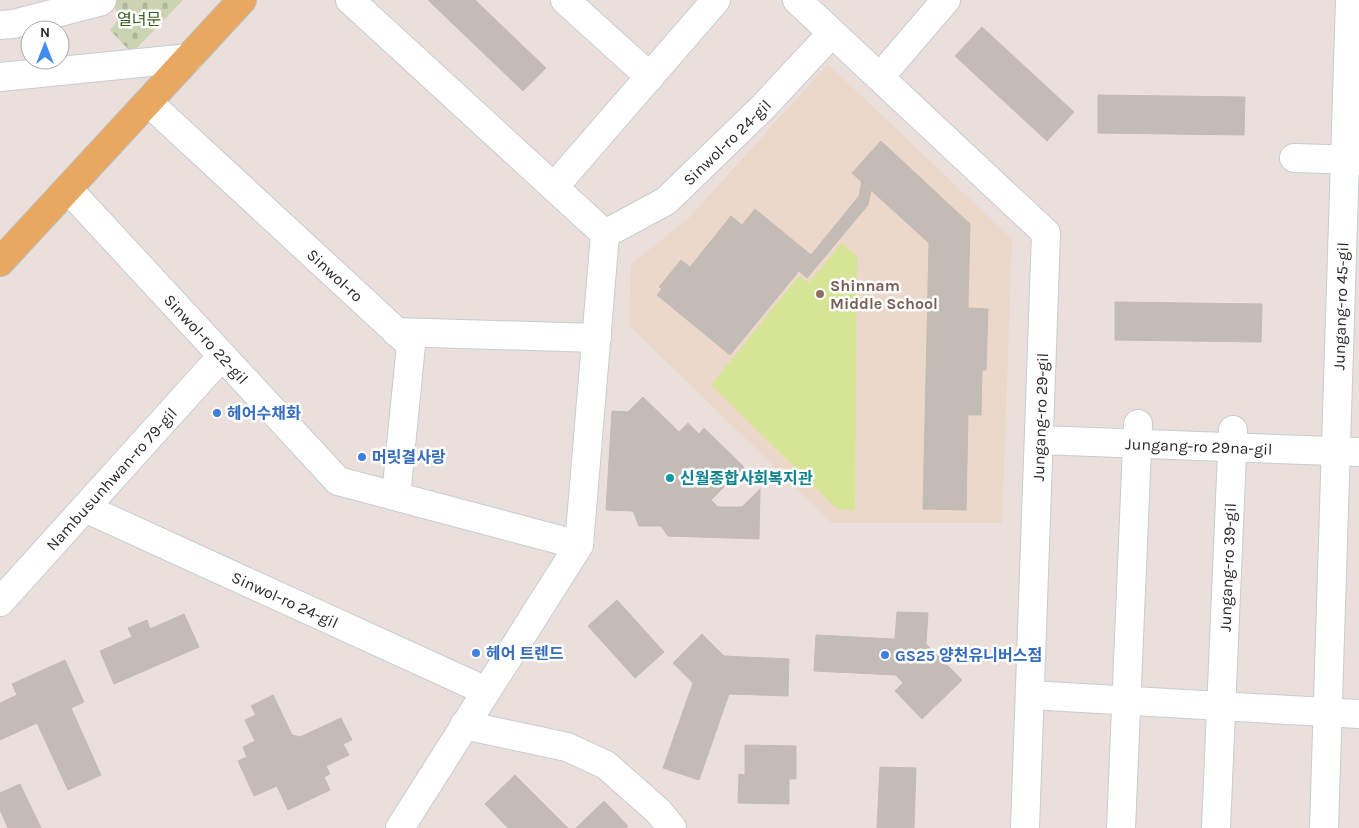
<svg xmlns="http://www.w3.org/2000/svg" width="1359" height="828" font-family="Karla,'Noto Sans KR',sans-serif">
<style>
.education{fill:#ebd8ca}
.cemetery{fill:url(#cemetery-stones)}
.pitch{fill:#d6e595}
.building{fill:#c2bbb6;stroke:#c5bbb4}
.lines{fill:none;stroke-linecap:round;stroke-linejoin:round}
.minor-casing{stroke:#c6ccd5;stroke-width:30}
.major-casing{stroke:#bebebe;stroke-width:30}
.minor{stroke:#fff;stroke-width:28}
.major{stroke:#e8a861;stroke-width:28}
.education-dot{fill:#8d6e63;stroke:#fff;stroke-width:2}
.shop-dot{fill:#3f7fe0;stroke:#fff;stroke-width:2}
.culture-dot{fill:#0f9aa8;stroke:#fff;stroke-width:2}
.labels{text-anchor:middle;stroke-width:5;stroke-linejoin:round;paint-order:stroke}
.park-label{font-size:16px;fill:#3b601d;stroke:#fff}
.street-label{font-size:16px;fill:#282828;stroke:#fff}
.education-label{font-size:16px;font-weight:bold;fill:#785e54;stroke:#fff;text-anchor:start}
.shop-label{font-size:16px;font-weight:bold;fill:#366cbe;stroke:#fff;text-anchor:start}
.culture-label{font-size:16px;font-weight:bold;fill:#0d838f;stroke:#fff;text-anchor:start}
</style>
<defs>
<pattern id="cemetery-stones" width="16" height="16" patternUnits="userSpaceOnUse" patternTransform="scale(1.25)"><rect width="16" height="16" fill="#cad3b2"/><path d="M2 7V4a2 2 0 0 1 4 0v3zM10 15v-3a2 2 0 0 1 4 0v3z" fill="#aeb599"/></pattern>
</defs>
<rect width="100%" height="100%" fill="#eadfda"/>
<path class="education" d="M 828,64 L 1012,239 L 1002,523 L 832,523 L 629,325 L 631,264 L 688,219 Z"/>
<path class="cemetery" d="M 116,0 L 183,0 L 132,53 L 110,30 L 120,18 L 113,4 Z"/>
<path class="pitch" d="M 842,243 L 857,256 L 855,510 L 838,510 L 711,385 L 799,276 L 809,283 Z"/>
<path class="building" d="M 428,0 L 475,0 L 546,68 L 523,91 Z
M 982,27 L 1074,112 L 1047,141 L 955,56 Z
M 1098,95 L 1245,97 L 1244,135 L 1098,133 Z
M 881,141 L 970,224 L 968,308 L 988,309 L 986,370 L 982,370 L 981,415 L 968,415 L 966,510 L 923,509 L 929,243 L 852,173 Z
M 862,181 L 871,190 L 868,205 L 807,278 L 799,271 L 730,355 L 657,295 L 662,289 L 659,287 L 681,260 L 690,267 L 731,216 L 742,225 L 755,209 L 811,255 L 859,196 Z
M 1115,302 L 1262,304 L 1261,342 L 1115,340 Z
M 643,397 L 679,432 L 688,423 L 699,434 L 704,428 L 744,467 L 711,500 L 718,507 L 742,507 L 760,489 L 759,539 L 668,536 L 661,526 L 639,526 L 633,511 L 606,510 L 612,411 L 628,412 Z
M 617,600 L 664,652 L 635,678 L 588,626 Z
M 897,612 L 928,613 L 926,644 L 962,680 L 922,719 L 895,691 L 903,683 L 896,675 L 814,671 L 816,635 L 895,639 Z
M 184,614 L 199,647 L 114,684 L 100,651 L 132,637 L 128,628 L 147,620 L 150,629 Z
M 702,634 L 724,656 L 789,659 L 788,696 L 729,694 L 699,780 L 663,768 L 693,683 L 673,663 Z
M 65,660 L 84,702 L 71,708 L 101,775 L 68,790 L 37,723 L 0,740 L 0,703 L 17,695 L 12,684 Z
M 273,695 L 292,735 L 300,737 L 341,718 L 352,740 L 343,744 L 349,755 L 326,766 L 330,774 L 324,777 L 330,790 L 288,810 L 277,786 L 254,796 L 238,761 L 247,757 L 243,747 L 255,741 L 245,720 L 256,715 L 251,706 Z
M 745,745 L 796,746 L 796,779 L 789,779 L 789,804 L 738,803 L 739,774 L 745,775 Z
M 880,767 L 916,768 L 914,828 L 877,828 Z
M 515,775 L 568,828 L 508,828 L 485,804 Z
M 20,784 L 41,828 L 8,828 L 0,810 L 0,793 Z
M 604,801 L 628,826 L 626,828 L 576,828 Z"/>
<g class="lines">
<defs>
<g id="minor">
<path d="M 350,0 L 605,234"/>
<path d="M 565,0 L 650,77"/>
<path d="M 797,0 L 1046,233 L 1025,828"/>
<path d="M 0,25 L 13,24 L 99,2 L 102,0"/>
<path d="M 0,77 L 189,58"/>
<path d="M 880,77 L 946,0"/>
<path id="s1" d="M 148,102 L 411,345 L 396,496"/>
<path d="M 1294,158 L 1359,160"/>
<path d="M 554,187 L 716,0"/>
<path id="s2" d="M 68,189 L 338,481 L 579,545"/>
<path id="s3" d="M 605,234 L 666,201 L 764,106 L 832,33"/>
<path d="M 396,332 L 597,338"/>
<path id="s4" d="M 1039,440 L 1359,452"/>
<path id="s5" d="M 85,508 L 486,691"/>
<path id="s6" d="M 0,602 L 222,356"/>
<path d="M 1030,695 L 1359,714"/>
<path d="M 464,725 L 567,747 L 606,765 L 658,811 L 672,828"/>
<path d="M 400,828 L 579,545 L 605,234"/>
<path d="M 1121,828 L 1138,424"/>
<path id="s7" d="M 1216,828 L 1233,430"/>
<path id="s8" d="M 1324,828 L 1350,0"/>
</g>
<path id="major" d="M 0,262 L 242,0"/>
</defs>
<use href="#minor" class="minor-casing"/>
<use href="#major" class="major-casing"/>
<use href="#minor" class="minor"/>
<use href="#major" class="major"/>
</g>
<circle class="education-dot" cx="820" cy="294" r="5"/>
<g class="shop-dot">
<circle cx="217" cy="413" r="5"/>
<circle cx="362" cy="457" r="5"/>
<circle cx="476" cy="653" r="5"/>
<circle cx="885" cy="655" r="5"/>
</g>
<circle class="culture-dot" cx="670" cy="478" r="5"/>
<g class="labels">
<g class="park-label">
<text x="139" y="25">열녀문</text>
</g>
<g class="street-label">
<text dy="6" stroke="none"><textPath href="#s3" startOffset="154">Sinwol-ro 24-gil</textPath></text>
<text dy="6" stroke="none"><textPath href="#s1" startOffset="255">Sinwol-ro</textPath></text>
<text dy="6" stroke="none"><textPath href="#s8" startOffset="522">Jungang-ro 45-gil</textPath></text>
<text dy="6" stroke="none"><textPath href="#s2" startOffset="204">Sinwol-ro 22-gil</textPath></text>
<text transform="translate(1040 417) rotate(-88)" y="6">Jungang-ro 29-gil</text>
<text dy="6" stroke="none"><textPath href="#s4" startOffset="160">Jungang-ro 29na-gil</textPath></text>
<text dy="6" stroke="none"><textPath href="#s6" startOffset="166">Nambusunhwan-ro 79-gil</textPath></text>
<text dy="6" stroke="none"><textPath href="#s7" startOffset="261">Jungang-ro 39-gil</textPath></text>
<text dy="6" stroke="none"><textPath href="#s5" startOffset="220">Sinwol-ro 24-gil</textPath></text>
</g>
<g class="education-label">
<text x="830" y="291">Shinnam<tspan x="830" dy="18">Middle School</tspan></text>
</g>
<g class="shop-label">
<text x="227" y="419">헤어수채화</text>
<text x="372" y="463">머릿결사랑</text>
<text x="486" y="659">헤어 트렌드</text>
<text x="895" y="661">GS25 양천유니버스점</text>
</g>
<g class="culture-label">
<text x="680" y="484">신월종합사회복지관</text>
</g>
</g>
<g transform="translate(45 45)"><circle r="24" fill="#ffffff" stroke="#a9a9a9"/>
<path d="M0-4L9 19L0 12L-9 19Z" fill="#428bef"/>
<text y="-8" font-size="14" font-weight="bold" text-anchor="middle" fill="#282828">N</text>
</g>
</svg>
